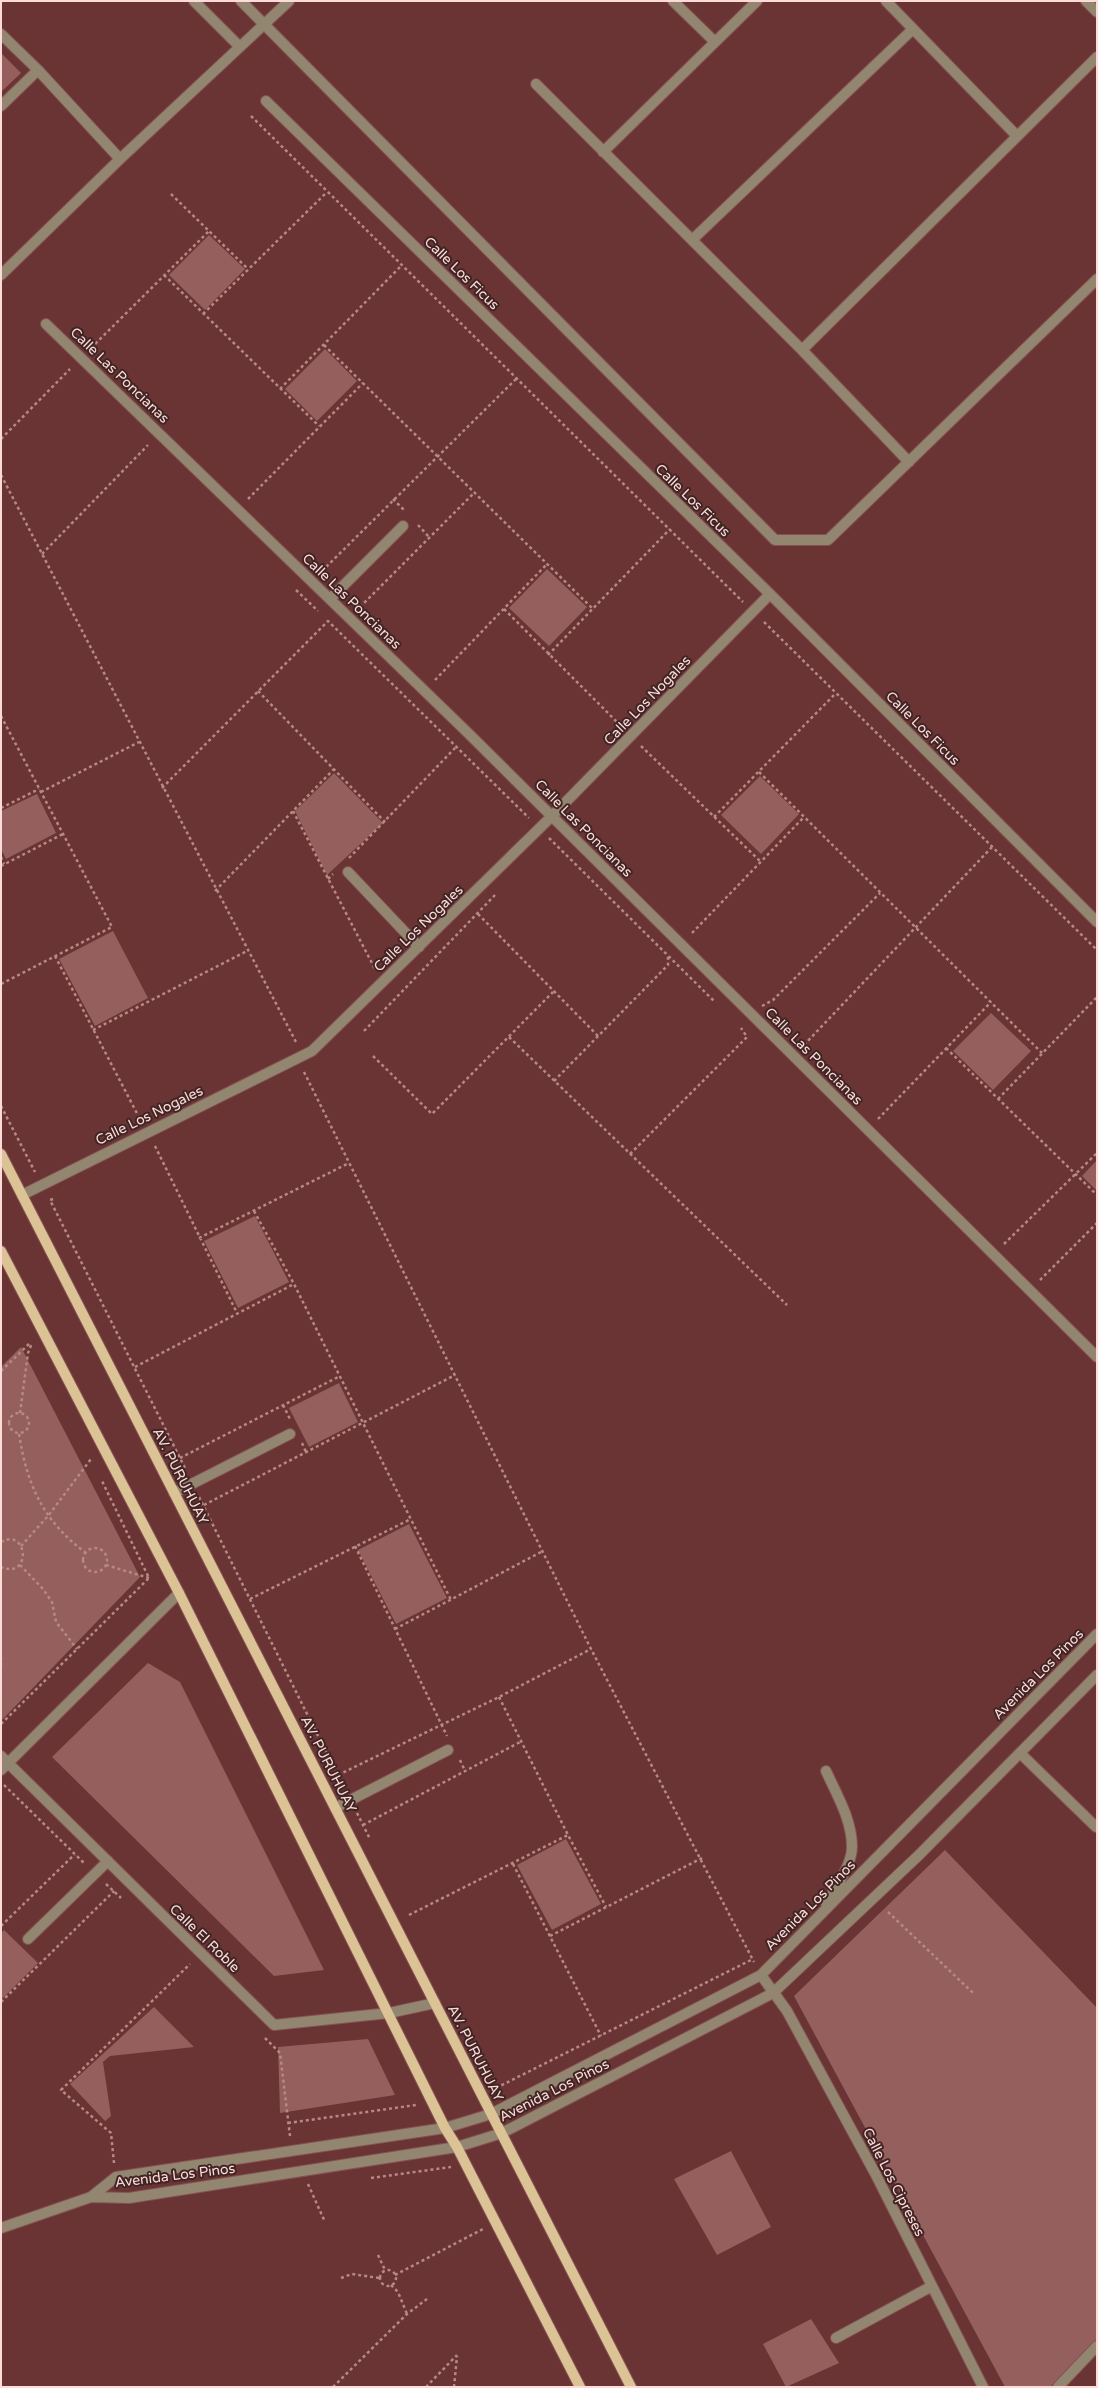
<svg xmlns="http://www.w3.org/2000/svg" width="1098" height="2388" font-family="'Varela Round',sans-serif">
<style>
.green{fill:#945f5d}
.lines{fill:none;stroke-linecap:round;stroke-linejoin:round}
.minor-casing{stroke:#855252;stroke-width:12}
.major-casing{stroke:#855252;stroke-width:12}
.path{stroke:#b68988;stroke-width:2.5;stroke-dasharray:3 3;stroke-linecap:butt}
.minor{stroke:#928670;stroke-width:10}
.major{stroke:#dcc396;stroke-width:10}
.labels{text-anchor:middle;stroke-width:4;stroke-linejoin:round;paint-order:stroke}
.street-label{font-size:14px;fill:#fedbd9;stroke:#3f2524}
</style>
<rect width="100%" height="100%" fill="#6b3434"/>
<path class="green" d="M 1,53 L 21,73 L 1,92 Z
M 209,235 L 245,269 L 205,310 L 169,275 Z
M 325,349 L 357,381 L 317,421 L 285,389 Z
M 547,569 L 587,607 L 549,646 L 509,608 Z
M 334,773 L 383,823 L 327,875 L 295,811 Z
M 760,776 L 799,814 L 761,854 L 721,815 Z
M 37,794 L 56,833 L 6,859 L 1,849 L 1,811 Z
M 113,931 L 148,998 L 95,1026 L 59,959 Z
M 991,1013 L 1031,1051 L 993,1090 L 953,1051 Z
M 1097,1160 L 1097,1191 L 1082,1176 Z
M 255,1216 L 289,1282 L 238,1308 L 204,1241 Z
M 21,1347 L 140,1577 L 1,1721 L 1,1367 Z
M 339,1383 L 358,1422 L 309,1447 L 289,1408 Z
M 409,1524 L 447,1598 L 396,1624 L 358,1550 Z
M 148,1663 L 180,1682 L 324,1970 L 274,1976 L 52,1757 Z
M 566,1839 L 601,1904 L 552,1930 L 517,1865 Z
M 945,1850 L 1097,2008 L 1097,2341 L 1050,2387 L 1005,2387 L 794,1996 Z
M 4,1930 L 38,1963 L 1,2000 L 1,1933 Z
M 154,2007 L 194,2047 L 110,2056 L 103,2062 L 111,2116 L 105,2121 L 70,2084 Z
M 368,2039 L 395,2095 L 280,2113 L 278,2047 Z
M 731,2151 L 771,2227 L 717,2255 L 674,2179 Z
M 811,2319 L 839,2363 L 786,2387 L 763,2344 Z"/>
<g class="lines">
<defs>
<path id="minor" d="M 194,1 L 240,47
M 241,1 L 775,540 L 828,540 L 1097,279
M 673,1 L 715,42
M 886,1 L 1017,136
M 1086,1 L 1097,12
M 1,34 L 38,70 L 120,159
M 536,84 L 802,350 L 909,462
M 266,101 L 770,594 L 1097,922
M 1,106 L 38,70
M 603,152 L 757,1
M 692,240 L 913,29
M 1,275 L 120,159 L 289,1
M 46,324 L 468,733 L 1097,1357
M 802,350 L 1097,57
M 330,599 L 403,526
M 348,872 L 419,947
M 22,1195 L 312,1051 L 552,816 L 770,594
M 174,1493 L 290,1434
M 1020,1753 L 1096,1827
M 1,1756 L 274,2025 L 389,2013 L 435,2003
M 1,1770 L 179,1593
M 335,1808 L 448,1750
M 826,1903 C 835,1889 852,1865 852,1847 C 852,1820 837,1795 826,1771
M 28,1939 L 108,1861
M 761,1975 L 787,2011 L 876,2175 L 983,2387
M 91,2197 L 116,2177 L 445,2128 L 491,2114 L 761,1975 L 1097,1634
M 1,2228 L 91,2197 L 129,2198 L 457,2147 L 502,2133 L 773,1993 L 919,1855 L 1097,1675
M 836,2338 L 932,2286
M 1058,2387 L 1097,2346"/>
<path id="major" d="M 1,1154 L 631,2387
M 1,1251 L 179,1593 L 445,2128 L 457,2147 L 580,2387"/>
</defs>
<use href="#minor" class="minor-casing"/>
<use href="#major" class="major-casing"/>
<path class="path" d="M 251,116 L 743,602
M 171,194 L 248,269
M 164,275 L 319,426
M 203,314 L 327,192
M 324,345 L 592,608
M 91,348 L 209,231
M 280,389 L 402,265
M 1,439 L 70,369
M 1,475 L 296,1042
M 248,499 L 363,383
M 393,499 L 404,510
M 418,525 L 429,537
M 42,554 L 148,445
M 322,571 L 517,378
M 296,590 L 318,611
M 360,607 L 475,492
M 504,609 L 619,724
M 764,622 L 1097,950
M 548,655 L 670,529
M 435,680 L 547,564
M 258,691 L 385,822
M 1,716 L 112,927 L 1,984
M 641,746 L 761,862
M 759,772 L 1042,1053
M 162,788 L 328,621 L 529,818
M 41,792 L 139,742
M 1,808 L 39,789
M 293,811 L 375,969
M 714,817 L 836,693
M 549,838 L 715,1002
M 1,857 L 4,864
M 349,858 L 456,747
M 1,866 L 63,834
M 328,879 L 333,874
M 215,891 L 334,769
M 478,914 L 598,1036
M 692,933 L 804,817
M 55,956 L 141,1121
M 762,1006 L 773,1000 L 880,893
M 93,1030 L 247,951
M 364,1031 L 495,895
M 509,1037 L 787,1305
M 804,1045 L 992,847
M 946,1048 L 1097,1195
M 373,1056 L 432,1114 L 553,992
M 304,1072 L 591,1649 L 754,1962
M 554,1081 L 668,965 L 668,956
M 998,1099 L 1097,997
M 1,1106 L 35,1172
M 878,1119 L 991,1002
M 155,1146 L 237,1313
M 630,1154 L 747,1037 L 741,1028
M 53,1199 L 50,1200 L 186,1470
M 254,1211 L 294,1284 L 451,1600
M 199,1238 L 349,1163
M 1004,1244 L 1097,1153
M 1040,1280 L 1097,1223
M 135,1367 L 294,1284
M 1,1371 L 31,1342
M 283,1405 L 290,1419
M9 1423a10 10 0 1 1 20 0a10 10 0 1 1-20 0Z
M 20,1413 L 28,1353 L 32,1343
M 19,1434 C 27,1485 43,1521 86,1553
M 302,1443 L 306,1452
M 180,1458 L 340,1376
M 199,1497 L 344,1788
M 204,1505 L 455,1375
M 1,1542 C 28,1527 32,1580 1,1567
M 21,1546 L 48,1516 L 91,1459
M 355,1546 L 447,1736
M83 1560a12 12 0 1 1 24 0a12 12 0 1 1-24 0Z
M 20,1565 L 43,1589 L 52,1602 L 56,1622 L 77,1649
M 106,1565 L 149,1578
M 250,1599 L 411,1519
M 395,1629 L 543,1551
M 1,1657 L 1,1667
M 499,1697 L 568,1835 L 606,1907
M 1,1724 L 149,1578 L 102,1481
M 460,1760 L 465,1771
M 338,1775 L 499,1697 L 591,1649
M 4,1785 L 85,1864
M 357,1813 L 370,1839
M 363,1825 L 522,1741
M 513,1864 L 601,2036
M 106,1884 L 121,1898
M 888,1912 L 973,1993
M 409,1915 L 568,1835
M 1,1926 L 75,1854
M 550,1936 L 702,1858
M 1,2002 L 114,1891
M 265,2038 L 280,2053 L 290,2136
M 496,2088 L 753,1959
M 288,2123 L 416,2105
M 114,2163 L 111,2133 L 61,2090 L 190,1964
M 371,2178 L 451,2167
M 308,2184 L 325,2222
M 378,2255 L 385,2270
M380 2278a8 8 0 1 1 16 0a8 8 0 1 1-16 0Z
M 395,2275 L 483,2229
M 341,2278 L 352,2274 L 379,2278
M 391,2285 L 398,2292 L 407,2314
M 333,2387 L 407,2314 L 427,2299
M 426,2387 L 457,2355
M 454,2387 L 457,2356"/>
<use href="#minor" class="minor"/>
<use href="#major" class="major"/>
</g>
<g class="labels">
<g class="street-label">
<text transform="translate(462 273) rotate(44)" y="5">Calle Los Ficus</text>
<text transform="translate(120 375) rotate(44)" y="5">Calle Las Poncianas</text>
<text transform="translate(693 500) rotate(44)" y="5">Calle Los Ficus</text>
<text transform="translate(352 601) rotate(44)" y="5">Calle Las Poncianas</text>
<text transform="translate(647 700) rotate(-46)" y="5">Calle Los Nogales</text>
<text transform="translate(923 728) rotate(45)" y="5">Calle Los Ficus</text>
<text transform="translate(584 828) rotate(45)" y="5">Calle Las Poncianas</text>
<text transform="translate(418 928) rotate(-44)" y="5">Calle Los Nogales</text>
<text transform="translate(814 1056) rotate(45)" y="5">Calle Las Poncianas</text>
<text transform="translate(149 1115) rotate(-26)" y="5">Calle Los Nogales</text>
<text transform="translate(181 1476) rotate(63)" y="5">AV. PURUHUAY</text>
<text transform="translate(1038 1674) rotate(-45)" y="5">Avenida Los Pinos</text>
<text transform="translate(329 1764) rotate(63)" y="5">AV. PURUHUAY</text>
<text transform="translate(810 1905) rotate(-45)" y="5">Avenida Los Pinos</text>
<text transform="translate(205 1938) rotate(44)" y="5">Calle El Roble</text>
<text transform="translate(476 2053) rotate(63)" y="5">AV. PURUHUAY</text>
<text transform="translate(554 2090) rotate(-27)" y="5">Avenida Los Pinos</text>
<text transform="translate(175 2175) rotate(-7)" y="5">Avenida Los Pinos</text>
<text transform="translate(894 2182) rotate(63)" y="5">Calle Los Cipreses</text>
</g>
</g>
<rect width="1098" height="2388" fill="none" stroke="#fedbd9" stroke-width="4"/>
</svg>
